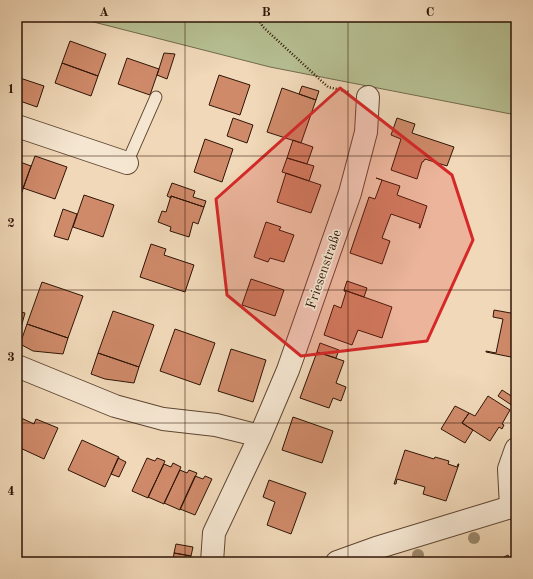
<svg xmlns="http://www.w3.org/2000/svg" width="533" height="579" font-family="'Old Standard TT',serif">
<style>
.green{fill:#b6bf92;stroke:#726a4c}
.building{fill:#cf8a6a;stroke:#2f1506}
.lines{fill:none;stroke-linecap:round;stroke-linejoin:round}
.lane-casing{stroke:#5f4632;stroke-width:13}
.street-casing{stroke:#5f4632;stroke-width:24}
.path{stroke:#2f1506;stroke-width:2.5;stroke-dasharray:1 2;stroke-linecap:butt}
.lane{stroke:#f5e6d1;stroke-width:11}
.street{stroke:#f5e6d1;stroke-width:22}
.tree{fill:#9c896d}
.marked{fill:#d62828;fill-opacity:0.2;stroke:#d62828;stroke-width:3;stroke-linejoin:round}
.grid{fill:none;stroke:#2f1506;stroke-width:1;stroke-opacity:0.55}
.labels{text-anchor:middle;stroke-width:3.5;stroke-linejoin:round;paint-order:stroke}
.street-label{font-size:14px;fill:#2f1506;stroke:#f5e6d1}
.neatline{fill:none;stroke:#2f1506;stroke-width:1.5}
.grid-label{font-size:13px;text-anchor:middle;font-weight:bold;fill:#2f1506}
</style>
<rect width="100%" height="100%" fill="#f0d8b8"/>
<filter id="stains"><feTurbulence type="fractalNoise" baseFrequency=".005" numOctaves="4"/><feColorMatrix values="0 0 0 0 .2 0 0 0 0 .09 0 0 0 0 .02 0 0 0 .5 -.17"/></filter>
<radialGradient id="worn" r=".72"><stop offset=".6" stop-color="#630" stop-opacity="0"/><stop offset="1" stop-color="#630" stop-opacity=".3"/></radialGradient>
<path class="green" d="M 74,17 L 516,17 L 516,115 L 270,67 Z"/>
<path class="building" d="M 70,41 L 106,54 L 98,76 L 62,63 Z
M 164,53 L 175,54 L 167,79 L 157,75 Z
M 127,58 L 159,69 L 150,95 L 118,84 Z
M 62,63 L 98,76 L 91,96 L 55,83 Z
M 219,75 L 250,85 L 240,115 L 209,105 Z
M 17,77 L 44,86 L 37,107 L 17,100 Z
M 302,86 L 319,91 L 316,100 L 299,94 Z
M 282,88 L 316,100 L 301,143 L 267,132 Z
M 233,118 L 253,125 L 247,143 L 227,136 Z
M 397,118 L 415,124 L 412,133 L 454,147 L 447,166 L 425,159 L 423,162 L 422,162 L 417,179 L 391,170 L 401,139 L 391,135 Z
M 205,139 L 233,149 L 222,182 L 194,172 Z
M 293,140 L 313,147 L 307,164 L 287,158 Z
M 17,154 L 22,156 L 17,170 Z
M 35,156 L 67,167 L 55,199 L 23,188 Z
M 287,158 L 314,166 L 309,181 L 282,172 Z
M 20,162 L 31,166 L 22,192 L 17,191 L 17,170 Z
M 286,173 L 321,185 L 311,213 L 277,202 Z
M 376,178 L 400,186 L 397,195 L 427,206 L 420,228 L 419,228 L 420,224 L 391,214 L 382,238 L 390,241 L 382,264 L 350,253 L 369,197 L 375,199 L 382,180 Z
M 172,183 L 195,191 L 193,197 L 206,201 L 204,207 L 171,196 L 171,198 L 167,196 Z
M 84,195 L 114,205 L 103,237 L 73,227 Z
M 171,196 L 204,207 L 198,224 L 193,222 L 189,237 L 170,231 L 171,227 L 158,222 L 162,211 L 166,212 Z
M 63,209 L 77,214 L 68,240 L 54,236 Z
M 266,222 L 281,227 L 279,230 L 294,235 L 284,262 L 270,258 L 268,262 L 254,257 Z
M 151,244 L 166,249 L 164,255 L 194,265 L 185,292 L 140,277 Z
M 251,279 L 284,290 L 275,316 L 242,305 Z
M 347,281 L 367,288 L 364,297 L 344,290 Z
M 42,282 L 83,296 L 68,338 L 27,324 Z
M 344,290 L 392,307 L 382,338 L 358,330 L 352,345 L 324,335 L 334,305 L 341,308 L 346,292 L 344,291 Z
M 494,310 L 516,314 L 516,358 L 486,352 L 486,351 L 496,353 L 503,319 L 493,317 Z
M 17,311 L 25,313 L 20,331 L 17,331 Z
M 113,311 L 154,325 L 139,367 L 98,353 Z
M 27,324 L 68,338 L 63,354 L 33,351 L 20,344 Z
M 175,329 L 215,343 L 200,385 L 160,371 Z
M 320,343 L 339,350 L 336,358 L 317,352 Z
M 231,349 L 266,360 L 253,402 L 218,391 Z
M 317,352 L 344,361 L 336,383 L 346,387 L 341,401 L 333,398 L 329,408 L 300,398 Z
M 98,353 L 139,367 L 134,383 L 105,379 L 91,374 Z
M 502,390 L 516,399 L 513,406 L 498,396 Z
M 488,396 L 510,410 L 502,424 L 504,425 L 502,429 L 499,427 L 490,441 L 462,423 L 469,413 L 475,416 Z
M 455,406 L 469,413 L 462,423 L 473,430 L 465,443 L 441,429 Z
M 19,417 L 34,424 L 36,419 L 58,428 L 44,459 L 18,447 L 17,449 L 17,420 Z
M 293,417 L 333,431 L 322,463 L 282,450 Z
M 82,440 L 119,457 L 105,487 L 68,470 Z
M 405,450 L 434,459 L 435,457 L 449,461 L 448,464 L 457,467 L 458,464 L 459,464 L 446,501 L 423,494 L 425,487 L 397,479 L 396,484 L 394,484 Z
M 118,458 L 126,462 L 119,477 L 111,474 Z
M 147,458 L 155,461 L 157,458 L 165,461 L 148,498 L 132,491 Z
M 173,463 L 181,467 L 164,504 L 148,497 L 164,464 L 171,467 Z
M 180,470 L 187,473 L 189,470 L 197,473 L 180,510 L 164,503 Z
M 195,476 L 203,479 L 205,476 L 212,479 L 195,515 L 180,509 Z
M 269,480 L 306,493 L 291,534 L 267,525 L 275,502 L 263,497 Z
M 176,544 L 193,547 L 191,556 L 174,553 Z
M 174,553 L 191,556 L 190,562 L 173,562 Z
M 508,555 L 512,562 L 494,562 Z"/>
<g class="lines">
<defs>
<path id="lane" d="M 127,163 L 156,97"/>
<path id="street" d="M 17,126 L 127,163
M 17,366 L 115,406 L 163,419 L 216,425 L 260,436 L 214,533 L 212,562
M 260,436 L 288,370 L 350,193 L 366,132 L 368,97
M 511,507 L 509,469 L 516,449
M 337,562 L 376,548 L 511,507 L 516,507"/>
</defs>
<use href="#lane" class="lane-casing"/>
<use href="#street" class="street-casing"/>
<path class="path" d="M 257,17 L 263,27 L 328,87 L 349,92"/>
<use href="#lane" class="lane"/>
<use href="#street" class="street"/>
</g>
<g class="tree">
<circle cx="474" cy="538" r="6"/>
<circle cx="418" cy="555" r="6"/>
</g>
<path class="marked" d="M 340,88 L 452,175 L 473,240 L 427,341 L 301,356 L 227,295 L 216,199 Z"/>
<path class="grid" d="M 185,17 L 185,562M 348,17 L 348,562M 17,156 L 516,156M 17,290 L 516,290M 17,423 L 516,423"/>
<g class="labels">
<g class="street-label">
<text transform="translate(323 269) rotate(-71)" y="5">Friesenstraße</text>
</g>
</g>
<rect width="533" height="579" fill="none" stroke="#f0d8b8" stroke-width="44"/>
<rect x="22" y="22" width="489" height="535" class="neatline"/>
<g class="grid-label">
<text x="104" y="16">A</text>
<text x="266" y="16">B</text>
<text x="430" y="16">C</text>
<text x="11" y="93">1</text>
<text x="11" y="227">2</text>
<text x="11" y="361">3</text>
<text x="11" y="495">4</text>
</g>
<rect width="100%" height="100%" filter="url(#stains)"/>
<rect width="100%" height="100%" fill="url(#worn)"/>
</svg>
